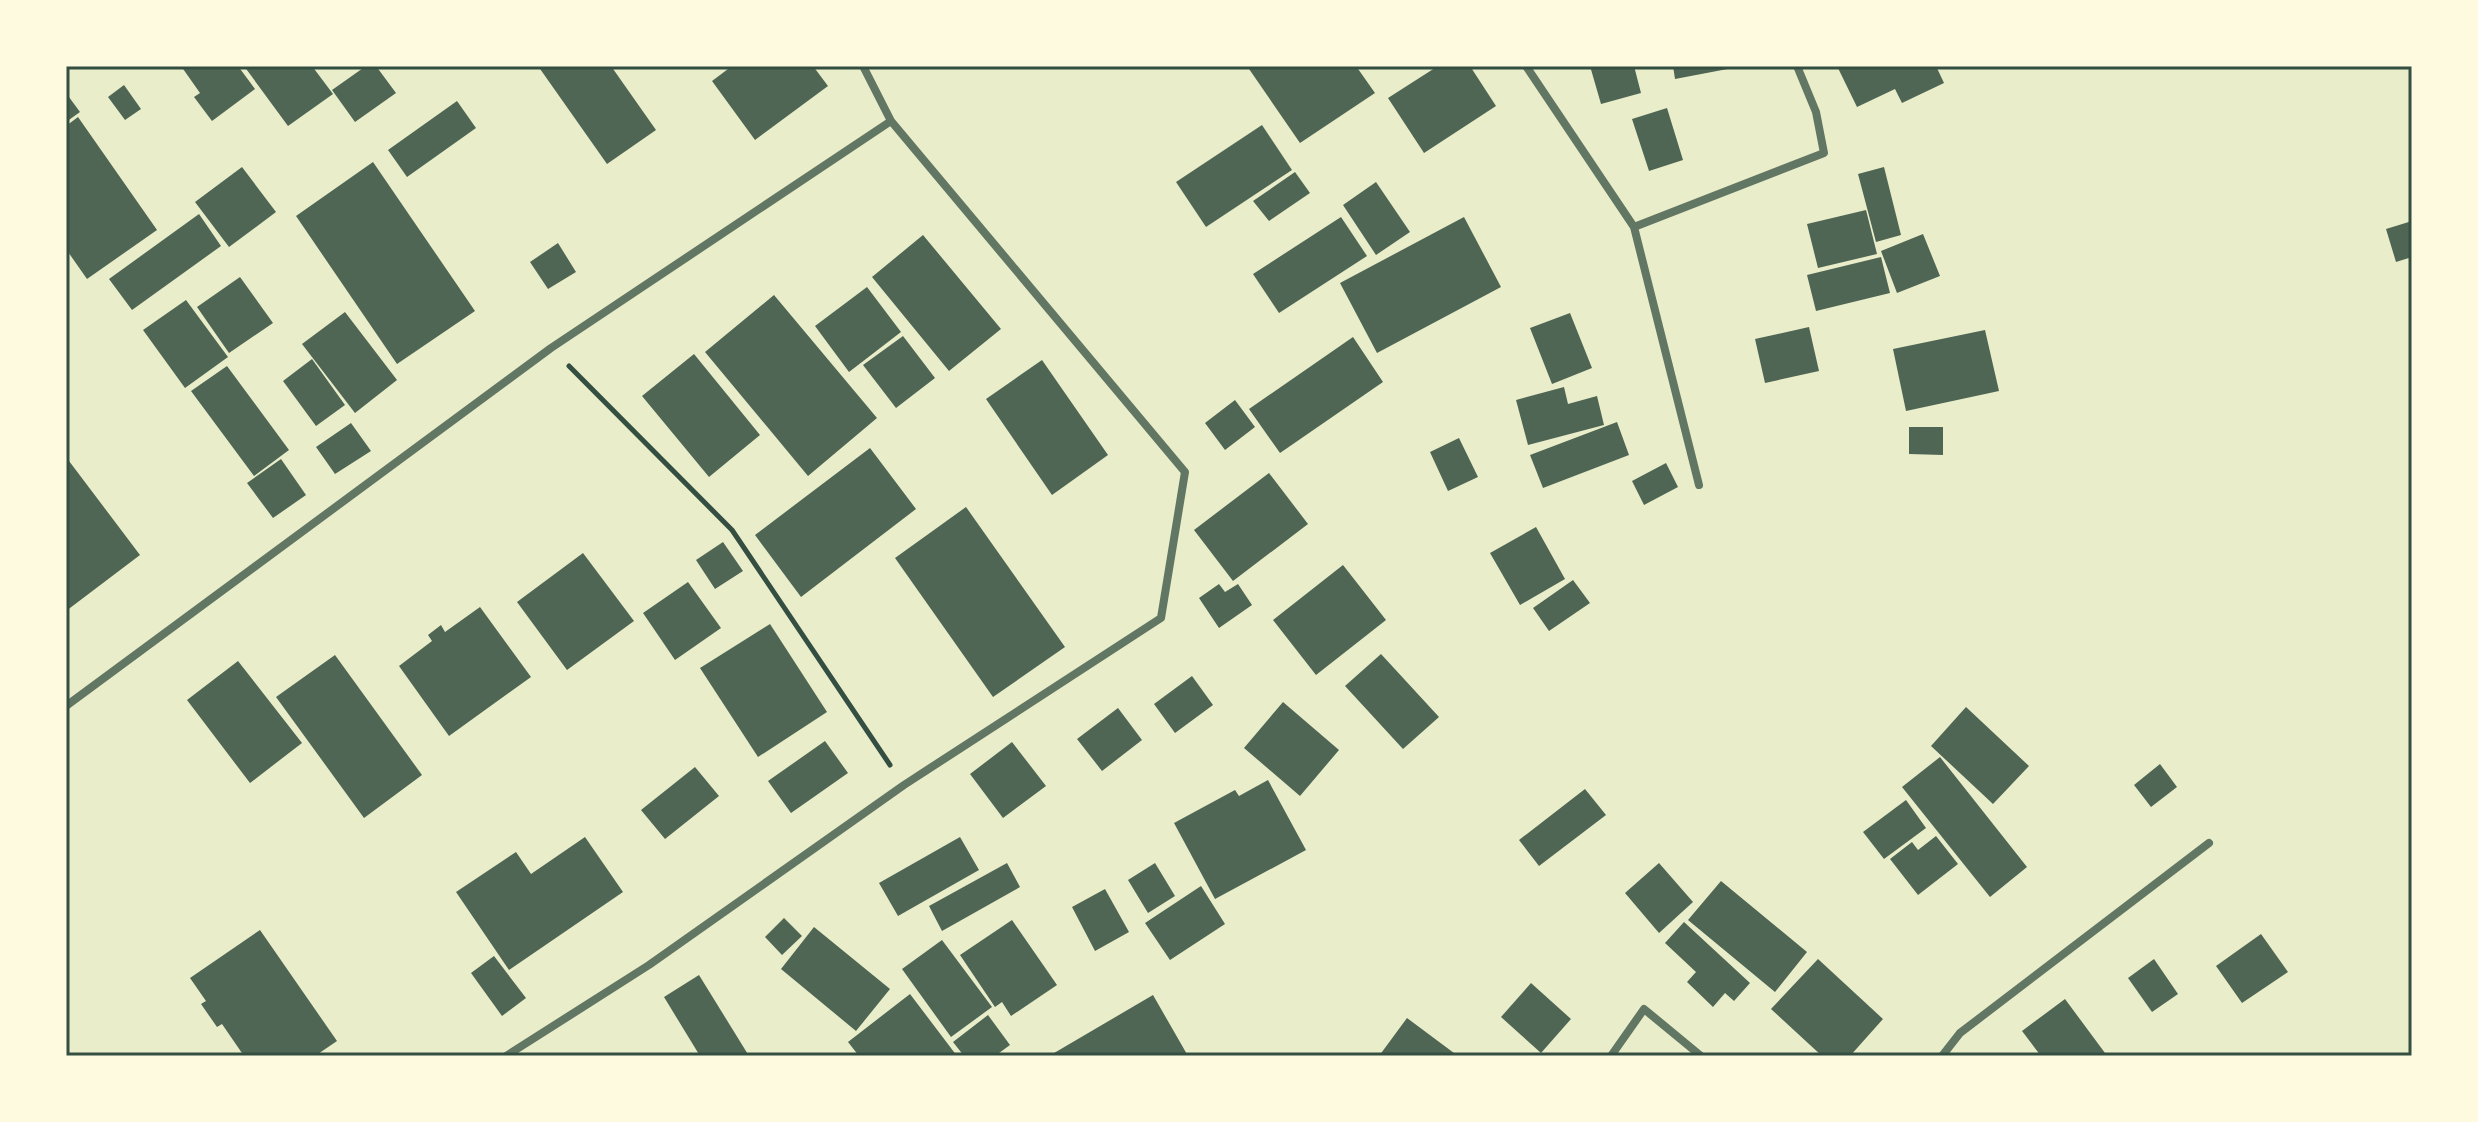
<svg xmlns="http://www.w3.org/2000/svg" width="2478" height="1122" font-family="'Libre Baskerville',serif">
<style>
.building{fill:#4f6655}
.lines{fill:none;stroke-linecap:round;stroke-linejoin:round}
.path{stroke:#344e41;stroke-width:5}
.minor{stroke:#617663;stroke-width:8}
.neatline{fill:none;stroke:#344e41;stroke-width:3}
</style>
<rect width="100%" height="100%" fill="#e9edc9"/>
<path class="building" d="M 181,66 L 238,66 L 255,89 L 212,121 L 194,97 L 200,93 Z
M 244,66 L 312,66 L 333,94 L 288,126 Z
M 366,66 L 376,66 L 396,93 L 355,122 L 332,90 Z
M 538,66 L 611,66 L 656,130 L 607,164 Z
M 732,66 L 813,66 L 828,86 L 755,140 L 712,81 Z
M 1247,66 L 1356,66 L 1375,93 L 1300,143 Z
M 1438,66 L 1470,66 L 1496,106 L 1424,153 L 1388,98 Z
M 1590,66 L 1634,66 L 1641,93 L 1601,104 Z
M 1673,66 L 1738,66 L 1738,67 L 1675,79 Z
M 1837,66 L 1936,66 L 1944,83 L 1902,103 L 1895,89 L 1857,107 Z
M 124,85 L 141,109 L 125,120 L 108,97 Z
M 66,93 L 80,112 L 66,122 Z
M 457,101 L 476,128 L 407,177 L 388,150 Z
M 1667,108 L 1683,160 L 1649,171 L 1632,119 Z
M 78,117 L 157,230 L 87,279 L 66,249 L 66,126 Z
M 1262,125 L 1292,170 L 1206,227 L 1176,182 Z
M 373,162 L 475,311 L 397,364 L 296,216 Z
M 242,167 L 276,212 L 229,247 L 195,202 Z
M 1884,167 L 1901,235 L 1876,242 L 1858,174 Z
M 1295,172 L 1310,193 L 1269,221 L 1253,201 Z
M 1376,182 L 1410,232 L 1376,255 L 1343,205 Z
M 1866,210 L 1877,254 L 1818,268 L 1807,224 Z
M 199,214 L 221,246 L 132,310 L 109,279 Z
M 1341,217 L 1367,256 L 1279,313 L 1253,274 Z
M 1464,217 L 1501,287 L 1377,353 L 1340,283 Z
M 2412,221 L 2412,257 L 2396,262 L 2386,229 Z
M 1923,234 L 1940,276 L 1897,293 L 1881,251 Z
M 923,235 L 1001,329 L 949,371 L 872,277 Z
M 558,243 L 576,272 L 548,289 L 530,262 Z
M 1881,257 L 1890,293 L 1816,311 L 1807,275 Z
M 240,277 L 273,323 L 229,353 L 197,307 Z
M 867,287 L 901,332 L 849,372 L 815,326 Z
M 774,295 L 877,418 L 808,476 L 705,352 Z
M 186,300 L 228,357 L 185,388 L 143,330 Z
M 345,312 L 397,380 L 355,413 L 302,344 Z
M 1570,313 L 1592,368 L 1552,384 L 1530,328 Z
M 1809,327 L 1819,371 L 1765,383 L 1755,339 Z
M 1985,330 L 1999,391 L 1906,411 L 1893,349 Z
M 903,336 L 935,378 L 896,408 L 863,365 Z
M 1353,337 L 1383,382 L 1280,453 L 1249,409 Z
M 694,354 L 760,435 L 709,477 L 642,396 Z
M 312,359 L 345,405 L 316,426 L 283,381 Z
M 1042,360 L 1108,455 L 1052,495 L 986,399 Z
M 227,366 L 289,450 L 254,476 L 191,391 Z
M 1564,387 L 1568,404 L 1597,396 L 1604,425 L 1528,445 L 1516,400 Z
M 1235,400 L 1255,427 L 1225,450 L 1205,423 Z
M 1617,422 L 1629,455 L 1543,488 L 1530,455 Z
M 351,423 L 371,451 L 335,474 L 316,447 Z
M 1909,427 L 1943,427 L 1943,455 L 1909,454 Z
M 1459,438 L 1478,477 L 1448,491 L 1430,452 Z
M 870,448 L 916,509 L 801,597 L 755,535 Z
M 66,457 L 140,555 L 66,611 Z
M 281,459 L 306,495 L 273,518 L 247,483 Z
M 1666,463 L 1678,487 L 1644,505 L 1632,481 Z
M 1269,473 L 1308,524 L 1233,581 L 1194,530 Z
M 966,507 L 1065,647 L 993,697 L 895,558 Z
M 1536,527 L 1565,579 L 1520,605 L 1490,553 Z
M 723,542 L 743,571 L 715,589 L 696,560 Z
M 583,553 L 634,621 L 567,670 L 517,602 Z
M 1343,565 L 1386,620 L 1316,675 L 1273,620 Z
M 1573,580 L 1590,603 L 1549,631 L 1533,608 Z
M 688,582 L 721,628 L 675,660 L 643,613 Z
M 1219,584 L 1225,592 L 1238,584 L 1252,605 L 1219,628 L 1199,598 Z
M 480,607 L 531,677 L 449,736 L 399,666 L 432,641 L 428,635 L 441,625 L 445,632 Z
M 770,624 L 827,712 L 758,757 L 700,668 Z
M 1381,654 L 1439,717 L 1403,749 L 1345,686 Z
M 335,655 L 422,775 L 364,818 L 276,697 Z
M 238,661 L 302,743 L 250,783 L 187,700 Z
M 1192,676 L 1213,705 L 1175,733 L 1154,704 Z
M 1283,702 L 1339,750 L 1300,796 L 1244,748 Z
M 1966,707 L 2029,766 L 1993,804 L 1931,746 Z
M 1118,708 L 1142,740 L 1102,771 L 1077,739 Z
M 825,741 L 848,773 L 791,813 L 768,781 Z
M 1012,742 L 1046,786 L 1003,818 L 970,774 Z
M 1940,757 L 2027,867 L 1990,897 L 1902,787 Z
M 2160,764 L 2177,787 L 2151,807 L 2134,785 Z
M 695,767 L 719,796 L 665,839 L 641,810 Z
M 1268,780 L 1306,850 L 1215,899 L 1174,823 L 1235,790 L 1239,796 Z
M 1585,789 L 1606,815 L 1539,866 L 1519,840 Z
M 1906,800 L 1926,828 L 1884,859 L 1863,832 Z
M 1936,836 L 1958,864 L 1918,895 L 1890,859 L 1912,842 L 1918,850 Z
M 585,837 L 623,892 L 509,970 L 456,892 L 516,852 L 531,874 Z
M 960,837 L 979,870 L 898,916 L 879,883 Z
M 1007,863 L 1020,887 L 942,931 L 929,906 Z
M 1155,863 L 1175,896 L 1148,913 L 1128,880 Z
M 1659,863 L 1693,902 L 1659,933 L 1625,893 Z
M 1721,881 L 1807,952 L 1775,992 L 1688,920 Z
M 1201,886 L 1225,924 L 1170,960 L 1145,923 Z
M 1105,889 L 1129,932 L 1095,951 L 1072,907 Z
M 784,918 L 802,936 L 782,955 L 765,937 Z
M 1012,920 L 1057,985 L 1011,1016 L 1002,1002 L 995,1007 L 960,955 Z
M 1684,922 L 1750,983 L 1734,1001 L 1725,993 L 1713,1007 L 1687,982 L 1696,972 L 1665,943 Z
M 814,927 L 890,989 L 856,1031 L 781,969 Z
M 260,930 L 337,1041 L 315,1056 L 244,1056 L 222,1024 L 217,1027 L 201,1004 L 206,1001 L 190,978 Z
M 2261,934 L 2288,972 L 2242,1003 L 2216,966 Z
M 942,940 L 992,1007 L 951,1037 L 902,969 Z
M 494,956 L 526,998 L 502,1016 L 471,973 Z
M 1818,959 L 1883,1019 L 1850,1056 L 1822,1056 L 1771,1009 Z
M 2154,959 L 2178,994 L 2152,1012 L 2128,978 Z
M 699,975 L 749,1056 L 700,1056 L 664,997 Z
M 1531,983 L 1571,1019 L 1541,1053 L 1501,1017 Z
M 910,994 L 957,1056 L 859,1056 L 848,1042 Z
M 1153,995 L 1188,1056 L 1049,1056 Z
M 2065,999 L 2105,1053 L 2101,1056 L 2041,1056 L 2022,1031 Z
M 988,1015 L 1010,1045 L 995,1056 L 964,1056 L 953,1042 Z
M 1407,1018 L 1458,1056 L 1379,1056 Z"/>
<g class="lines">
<path class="path" d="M 569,366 L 732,530 L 890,765"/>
<path class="minor" d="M 1526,66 L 1634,227 L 1699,485
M 1634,227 L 1824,153 L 1816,112 L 1797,66
M 66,706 L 551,348 L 891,121
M 506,1056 L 649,965 L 904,785 L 1161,618 L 1185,472 L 891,121 L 863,66
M 1611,1056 L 1644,1009 L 1701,1056
M 1942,1056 L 1960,1033 L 2209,843"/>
</g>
<rect width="2478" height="1122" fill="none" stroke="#fefae0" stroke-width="136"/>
<rect x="68" y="68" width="2342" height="986" class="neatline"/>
</svg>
